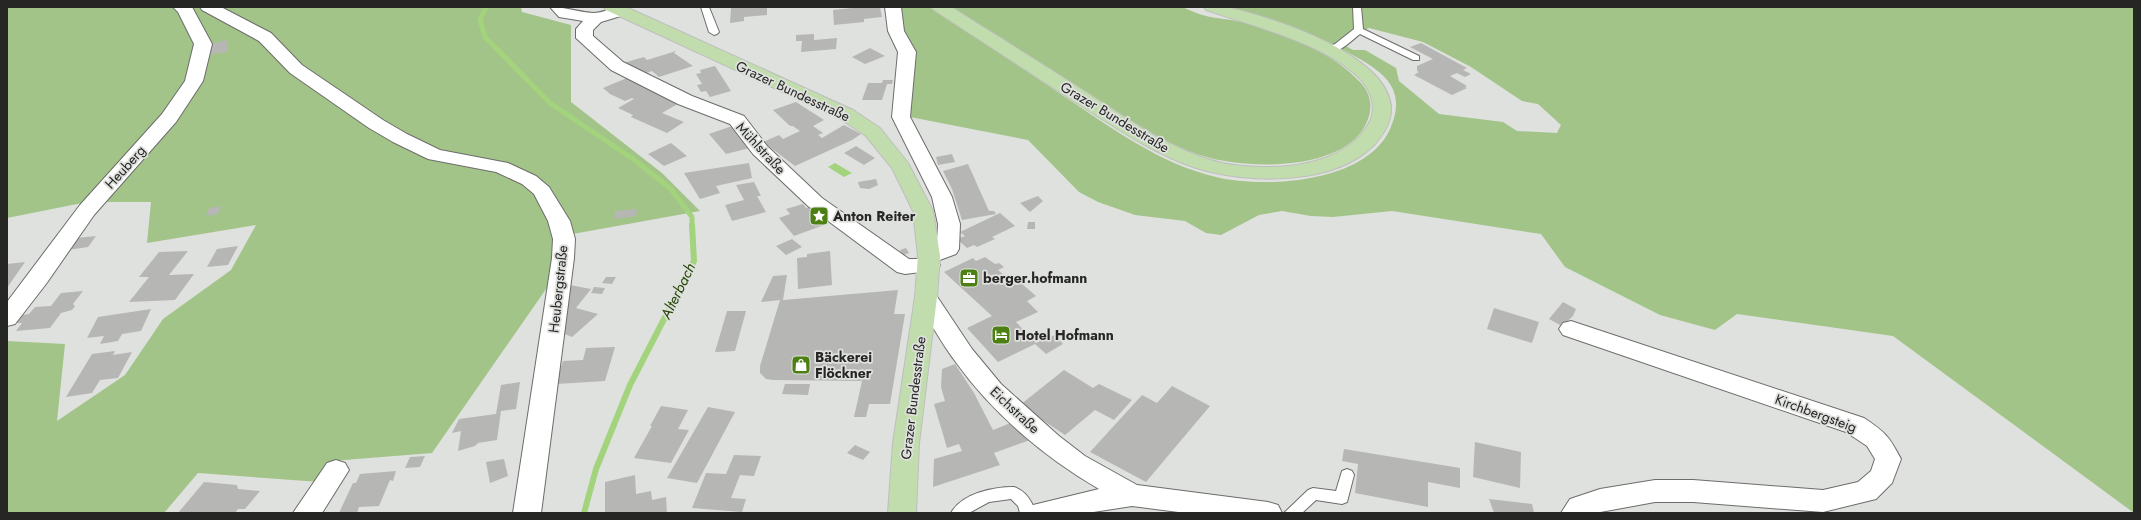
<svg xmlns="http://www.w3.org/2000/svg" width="2141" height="520" font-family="Jost,sans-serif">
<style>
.green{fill:#a2c488;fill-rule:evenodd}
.water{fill:#a3d47d}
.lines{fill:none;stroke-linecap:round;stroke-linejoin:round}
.stream-far1{stroke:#a3d47d;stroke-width:5}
.stream{stroke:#a3d47d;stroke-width:6}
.building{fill:#b6b7b5}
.lane-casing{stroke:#6c6d6b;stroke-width:2}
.street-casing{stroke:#6c6d6b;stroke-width:2}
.primary-casing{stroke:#bebebe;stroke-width:2}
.lane{fill:#fff;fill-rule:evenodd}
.street{fill:#fff;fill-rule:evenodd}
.primary{fill:#c2ddad;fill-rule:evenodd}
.labels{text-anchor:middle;stroke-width:3.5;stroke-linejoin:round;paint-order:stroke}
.street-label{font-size:14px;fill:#262625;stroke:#dfe1de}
.poi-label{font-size:14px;font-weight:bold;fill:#262625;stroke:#dfe1de;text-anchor:start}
.water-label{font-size:15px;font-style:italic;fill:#284608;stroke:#dfe1de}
</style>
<rect width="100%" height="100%" fill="#dfe1de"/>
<path class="green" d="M 7,7 L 521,7 L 522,12 L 571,25 L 571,102 L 662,173 L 700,211 L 556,237 L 553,279 L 432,453 L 332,461 L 320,482 L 198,473 L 164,513 L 7,513 L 7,341 L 65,344 L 57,421 L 125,375 L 163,319 L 231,270 L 256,225 L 147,243 L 151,202 L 87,202 L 7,218 Z
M 898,7 L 929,7 C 975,36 1020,67 1065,97 C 1112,128 1160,164 1216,177 C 1266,189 1372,183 1392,124 C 1398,108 1398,95 1388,81 C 1362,48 1268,22 1227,7 L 2134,7 L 2134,513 L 1893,336 L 1737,314 L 1715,330 L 1660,315 L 1565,267 L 1541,234 L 1392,211 L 1333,217 L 1311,216 L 1282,211 L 1259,215 L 1221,235 L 1206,233 L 1185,221 L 1135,215 L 1098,202 L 1079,192 L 1028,140 L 910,117 ZM 1369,28 L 1423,42 L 1471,67 L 1522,101 L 1538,104 L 1561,125 L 1557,133 L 1517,131 L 1503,122 L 1439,114 L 1399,81 L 1396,68 L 1365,50 L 1353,50 L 1337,41 Z
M 952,7 L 1182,7 C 1190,10 1198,14 1206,16 C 1218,19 1232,19 1245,23 C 1285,35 1332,51 1361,83 C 1370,93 1373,106 1368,119 C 1350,172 1247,170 1203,156 C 1161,143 1125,116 1088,93 C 1042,64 997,36 952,7 Z"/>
<path class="water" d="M 835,163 L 852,173 L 844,177 L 828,167 Z"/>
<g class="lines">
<path class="stream-far1" d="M 486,7 L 480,20 L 485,37 L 550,103 L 633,159 L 671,189 L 692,217 L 692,226"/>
<path class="stream" d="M 584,513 L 596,469 L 630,385 L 694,261 L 692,225"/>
</g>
<path class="building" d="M 739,7 L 767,7 L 767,15 L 744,17 L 744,21 L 730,23 L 731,8 Z
M 862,7 L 880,7 L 882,17 L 864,19 L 864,22 L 834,25 L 833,10 Z
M 814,34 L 814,40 L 837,38 L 836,49 L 801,52 L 802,41 L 796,41 L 796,35 Z
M 228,40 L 227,52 L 208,55 L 209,44 Z
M 1421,43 L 1467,68 L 1463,70 L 1471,74 L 1465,77 L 1457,73 L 1450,76 L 1467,86 L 1465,87 L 1467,88 L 1452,95 L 1414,75 L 1419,72 L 1417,71 L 1417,66 L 1433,59 L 1410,47 Z
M 870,48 L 885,56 L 865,64 L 852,57 Z
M 676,51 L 674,53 L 693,66 L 659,77 L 652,71 L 641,75 L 623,63 L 644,57 L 647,60 Z
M 715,66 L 731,91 L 710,97 L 706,91 L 701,92 L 697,85 L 702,84 L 696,74 L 701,73 L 700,70 Z
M 627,78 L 681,102 L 662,113 L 684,122 L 667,133 L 631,117 L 633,115 L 618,108 L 634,99 L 632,98 L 625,101 L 610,94 L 603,88 Z
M 883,80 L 893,80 L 892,84 L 887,84 L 882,100 L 862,100 L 868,83 L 882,83 Z
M 796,102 L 824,120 L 813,126 L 823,133 L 818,135 L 822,138 L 844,125 L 861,134 L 852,140 L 795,166 L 763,142 L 779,135 L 783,139 L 800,131 L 793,126 L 790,126 L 773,110 Z
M 735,125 L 754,147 L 726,154 L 709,134 Z
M 671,143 L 687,156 L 664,166 L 648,154 Z
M 856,146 L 875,158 L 864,165 L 844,153 Z
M 952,154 L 955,162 L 938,165 L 936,157 Z
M 749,163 L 752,178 L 716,186 L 720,193 L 700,199 L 684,173 Z
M 968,164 L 989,211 L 994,211 L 996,214 L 962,220 L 952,189 L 943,171 Z
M 876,179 L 878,185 L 869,189 L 860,188 L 858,182 Z
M 754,182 L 761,196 L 757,196 L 766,212 L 732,221 L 725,205 L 744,200 L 736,185 Z
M 1038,196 L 1043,201 L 1030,212 L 1020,203 Z
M 803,204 L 806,208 L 809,207 L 824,225 L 794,236 L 779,218 L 790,214 L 786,209 Z
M 221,206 L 218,214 L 206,216 L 209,208 Z
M 637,209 L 636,216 L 614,219 L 615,211 Z
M 1000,213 L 1015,226 L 992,237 L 995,239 L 977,247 L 974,245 L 967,248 L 957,239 L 965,236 L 960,232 Z
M 1028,222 L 1035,222 L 1035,229 L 1027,229 Z
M 96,236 L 88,247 L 68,250 L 76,238 Z
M 792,239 L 802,247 L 786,255 L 776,246 Z
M 238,246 L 228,265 L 207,267 L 217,249 Z
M 906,248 L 909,253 L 903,255 L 900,250 Z
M 188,251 L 169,275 L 194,274 L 175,300 L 129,302 L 149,277 L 139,277 L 159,252 Z
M 830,251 L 832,285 L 798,289 L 797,258 L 807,257 L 807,254 Z
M 985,257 L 995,264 L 999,263 L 1004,267 L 998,270 L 1016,285 L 1021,283 L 1036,296 L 1027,301 L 1038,312 L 1016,322 L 1036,343 L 1055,335 L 1063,344 L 1046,354 L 1035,344 L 998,362 L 967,328 L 992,316 L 944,272 L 973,258 L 976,261 Z
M 25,262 L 7,288 L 7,264 Z
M 787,275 L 783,300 L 898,290 L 894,314 L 905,314 L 890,404 L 869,404 L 866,417 L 854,417 L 862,381 L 773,380 L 766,379 L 760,373 L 760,366 L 780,300 L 761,302 L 773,276 Z
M 606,277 L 616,277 L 612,284 L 602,283 Z
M 570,285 L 591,289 L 576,308 L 598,314 L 572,337 L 557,331 Z
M 594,287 L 605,288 L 602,294 L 591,293 Z
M 83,291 L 73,304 L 75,306 L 72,310 L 61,313 L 50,328 L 16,331 L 22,323 L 15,323 L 22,315 L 29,314 L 35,307 L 51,306 L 61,293 Z
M 1563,302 L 1576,309 L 1573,316 L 1562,326 L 1549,319 Z
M 1494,308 L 1539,322 L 1532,343 L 1487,329 Z
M 151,309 L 141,331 L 122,334 L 118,341 L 100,344 L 104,336 L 87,338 L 98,317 Z
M 727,311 L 746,311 L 735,351 L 715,352 Z
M 615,347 L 605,381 L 556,384 L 563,361 L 583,360 L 586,348 Z
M 115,351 L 113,355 L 132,352 L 118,378 L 100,380 L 92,393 L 66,397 L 92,354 Z
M 955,364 L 974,393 L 993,430 L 1013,422 L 1030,440 L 994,453 L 1000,465 L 933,487 L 934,459 L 962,451 L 959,444 L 947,448 L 934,404 L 945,401 L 941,387 L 942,369 Z
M 1064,370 L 1093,388 L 1099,384 L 1132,400 L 1114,420 L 1095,410 L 1065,435 L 1020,405 Z
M 520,382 L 516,409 L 501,411 L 497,440 L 478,443 L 475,446 L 458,451 L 461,431 L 452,433 L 459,419 L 496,414 L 501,385 Z
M 785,384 L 810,384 L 808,395 L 782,394 Z
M 1172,386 L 1210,406 L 1146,482 L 1090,452 L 1142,395 L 1157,403 Z
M 661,406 L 688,410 L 678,429 L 689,430 L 671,463 L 634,458 L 652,426 L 650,426 Z
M 708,407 L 735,412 L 697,483 L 667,478 Z
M 1475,442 L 1521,452 L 1520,488 L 1473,477 Z
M 855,445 L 870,452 L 863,460 L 847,453 Z
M 1344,449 L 1460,468 L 1460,488 L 1428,482 L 1428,507 L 1355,493 L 1358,464 L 1342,461 Z
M 734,455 L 761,456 L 754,476 L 740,475 L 731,498 L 746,499 L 742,512 L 692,508 L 706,473 L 726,474 Z
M 425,456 L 420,467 L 405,468 L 410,457 Z
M 504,459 L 508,476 L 490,483 L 486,462 Z
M 396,471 L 393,481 L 390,480 L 379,506 L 359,507 L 357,513 L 339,513 L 353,483 L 356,483 L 360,474 Z
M 635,475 L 636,494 L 651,491 L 652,500 L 666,497 L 667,513 L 605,513 L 605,482 Z
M 204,482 L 237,485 L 238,489 L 260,491 L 245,509 L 238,509 L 235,513 L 178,513 Z
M 1489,499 L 1532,504 L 1534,513 L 1494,513 Z"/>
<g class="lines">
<defs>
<path id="lane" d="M 701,7 L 709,7 L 719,32 L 717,34 L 714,35 L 709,32 Z
M 1353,7 L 1361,7 L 1363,29 L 1419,56 L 1419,60 L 1413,60 L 1360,34 C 1351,41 1338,55 1326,52 L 1326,48 L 1335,44 L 1354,29 Z
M 1347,469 L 1352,471 L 1354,475 L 1347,502 L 1342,504 L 1316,500 L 1302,513 L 1284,513 L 1308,490 L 1313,488 L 1336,491 L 1342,471 Z
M 1014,487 C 1026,491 1032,501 1036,513 L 1020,513 L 1018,506 L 1011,499 L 989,502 L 969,513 L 951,513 C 962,493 994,487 1014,487 Z"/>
<path id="street" d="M 173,7 L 192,7 L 212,44 L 203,81 L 176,122 L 94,215 L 46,284 L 15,324 L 7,326 L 7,302 L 80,205 L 162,114 L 185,81 L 194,44 L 178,12 Z
M 200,7 L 221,7 L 271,33 L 302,65 L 383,120 L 407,134 L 440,150 L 508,163 L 536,176 L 549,187 L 570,221 L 575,239 L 574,258 L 541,513 L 513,513 L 552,258 L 553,239 L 548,221 L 534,194 L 522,184 L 496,172 L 428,159 L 393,142 L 369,128 L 290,73 L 259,41 L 202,10 Z
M 550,7 C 566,7 578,12 593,13 C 604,13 613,6 624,7 L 626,11 L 624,15 L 601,22 L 593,30 L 593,36 L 623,62 L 692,96 L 744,116 L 767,146 L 822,198 L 909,259 L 920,259 L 918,256 L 921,251 L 937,245 L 938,224 L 932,197 L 892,117 L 898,52 L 888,31 L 885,7 L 901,7 L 904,31 L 916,52 L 910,117 L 952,197 L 960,224 L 959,249 L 956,254 L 937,261 L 940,265 L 937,270 L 905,274 L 897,272 L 808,206 L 753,154 L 730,124 L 678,104 L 611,70 L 576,38 L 576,29 L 583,21 L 559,17 Z
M 926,289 L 934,292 L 972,349 L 1001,384 L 1059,436 L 1085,456 L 1137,485 L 1268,502 L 1278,505 L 1282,513 L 1186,513 L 1132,506 L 1087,513 L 1029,513 L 1033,505 L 1099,489 C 1044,457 992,413 955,361 C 940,341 928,318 915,297 L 918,292 Z
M 1571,321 L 1864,418 C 1885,432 1889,436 1901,459 L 1892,483 L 1876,499 L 1823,512 L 1693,502 L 1655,502 L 1595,513 L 1561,513 L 1570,499 L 1600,489 L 1655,480 L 1693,480 L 1823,490 L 1858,482 L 1871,471 L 1875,459 L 1867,446 L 1846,432 L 1563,335 L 1559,329 L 1563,323 Z
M 336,460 L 345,463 L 349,470 L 322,513 L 293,513 L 327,463 Z"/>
<path id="primary" d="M 604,7 L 626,7 L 853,110 L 880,128 L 908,163 L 933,211 L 940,256 L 937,297 L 919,443 L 916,513 L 888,513 L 893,443 L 915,297 L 918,256 L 913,211 L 892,168 L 866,136 L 839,118 L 606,10 Z
M 932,7 L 951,7 C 997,36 1044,65 1090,95 C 1131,121 1174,152 1222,163 C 1268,172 1347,169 1370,121 C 1376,109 1372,93 1363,82 C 1331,45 1253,26 1206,10 L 1204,7 C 1212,7 1222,6 1230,8 C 1274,18 1389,55 1391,108 C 1392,122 1383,135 1374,145 C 1334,186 1247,184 1196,168 C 1151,153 1112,125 1072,100 C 1026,70 980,40 934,10 Z"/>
</defs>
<use href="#lane" class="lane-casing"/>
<use href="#street" class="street-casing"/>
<use href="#primary" class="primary-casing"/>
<use href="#lane" class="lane"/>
<use href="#street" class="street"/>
<use href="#primary" class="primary"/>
</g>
<defs>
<symbol id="sight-square" viewBox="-11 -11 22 22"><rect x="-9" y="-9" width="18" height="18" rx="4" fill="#4d8012" stroke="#dfe1de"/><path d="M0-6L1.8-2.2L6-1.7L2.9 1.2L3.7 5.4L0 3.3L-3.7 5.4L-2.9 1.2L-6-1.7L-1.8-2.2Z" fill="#fff"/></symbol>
<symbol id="office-square" viewBox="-11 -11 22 22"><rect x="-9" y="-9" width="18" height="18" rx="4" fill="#4d8012" stroke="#dfe1de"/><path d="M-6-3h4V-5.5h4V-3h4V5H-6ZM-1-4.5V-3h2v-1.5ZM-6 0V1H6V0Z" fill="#fff"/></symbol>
<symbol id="hotel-square" viewBox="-11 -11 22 22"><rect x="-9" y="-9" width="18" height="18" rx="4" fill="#4d8012" stroke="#dfe1de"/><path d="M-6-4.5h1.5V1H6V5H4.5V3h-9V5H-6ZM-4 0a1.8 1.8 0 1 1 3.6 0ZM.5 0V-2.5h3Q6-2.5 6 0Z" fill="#fff"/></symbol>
<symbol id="shop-square" viewBox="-11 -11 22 22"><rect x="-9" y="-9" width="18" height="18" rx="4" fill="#4d8012" stroke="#dfe1de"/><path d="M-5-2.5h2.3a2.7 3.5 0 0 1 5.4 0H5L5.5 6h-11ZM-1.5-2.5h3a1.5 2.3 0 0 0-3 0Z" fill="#fff"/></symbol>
</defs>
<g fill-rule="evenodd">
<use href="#sight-square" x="808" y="205" width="22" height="22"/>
<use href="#office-square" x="958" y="267" width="22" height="22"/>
<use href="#hotel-square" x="990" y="324" width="22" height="22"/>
<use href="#shop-square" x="790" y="354" width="22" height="22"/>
</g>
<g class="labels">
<g class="street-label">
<text transform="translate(793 91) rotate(25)" y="5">Grazer Bundesstraße</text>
<text transform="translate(1115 117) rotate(31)" y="5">Grazer Bundesstraße</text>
<text transform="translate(761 148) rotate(47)" y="5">Mühlstraße</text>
<text transform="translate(125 167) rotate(-48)" y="5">Heuberg</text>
<text transform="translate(558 289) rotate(-84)" y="5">Heubergstraße</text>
<text transform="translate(913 398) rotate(-83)" y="5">Grazer Bundesstraße</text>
<text transform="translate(1015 410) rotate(43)" y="5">Eichstraße</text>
<text transform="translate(1816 413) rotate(20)" y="5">Kirchbergsteig</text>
</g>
<g class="poi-label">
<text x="833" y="221">Anton Reiter</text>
<text x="983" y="283">berger.hofmann</text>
<text x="1015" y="340">Hotel Hofmann</text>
<text x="815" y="362">Bäckerei<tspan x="815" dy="16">Flöckner</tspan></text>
</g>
<g class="water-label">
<text transform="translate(678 291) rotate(-64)" y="5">Alterbach</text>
</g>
</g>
<rect width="2141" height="520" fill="none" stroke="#262625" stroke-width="16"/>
</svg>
